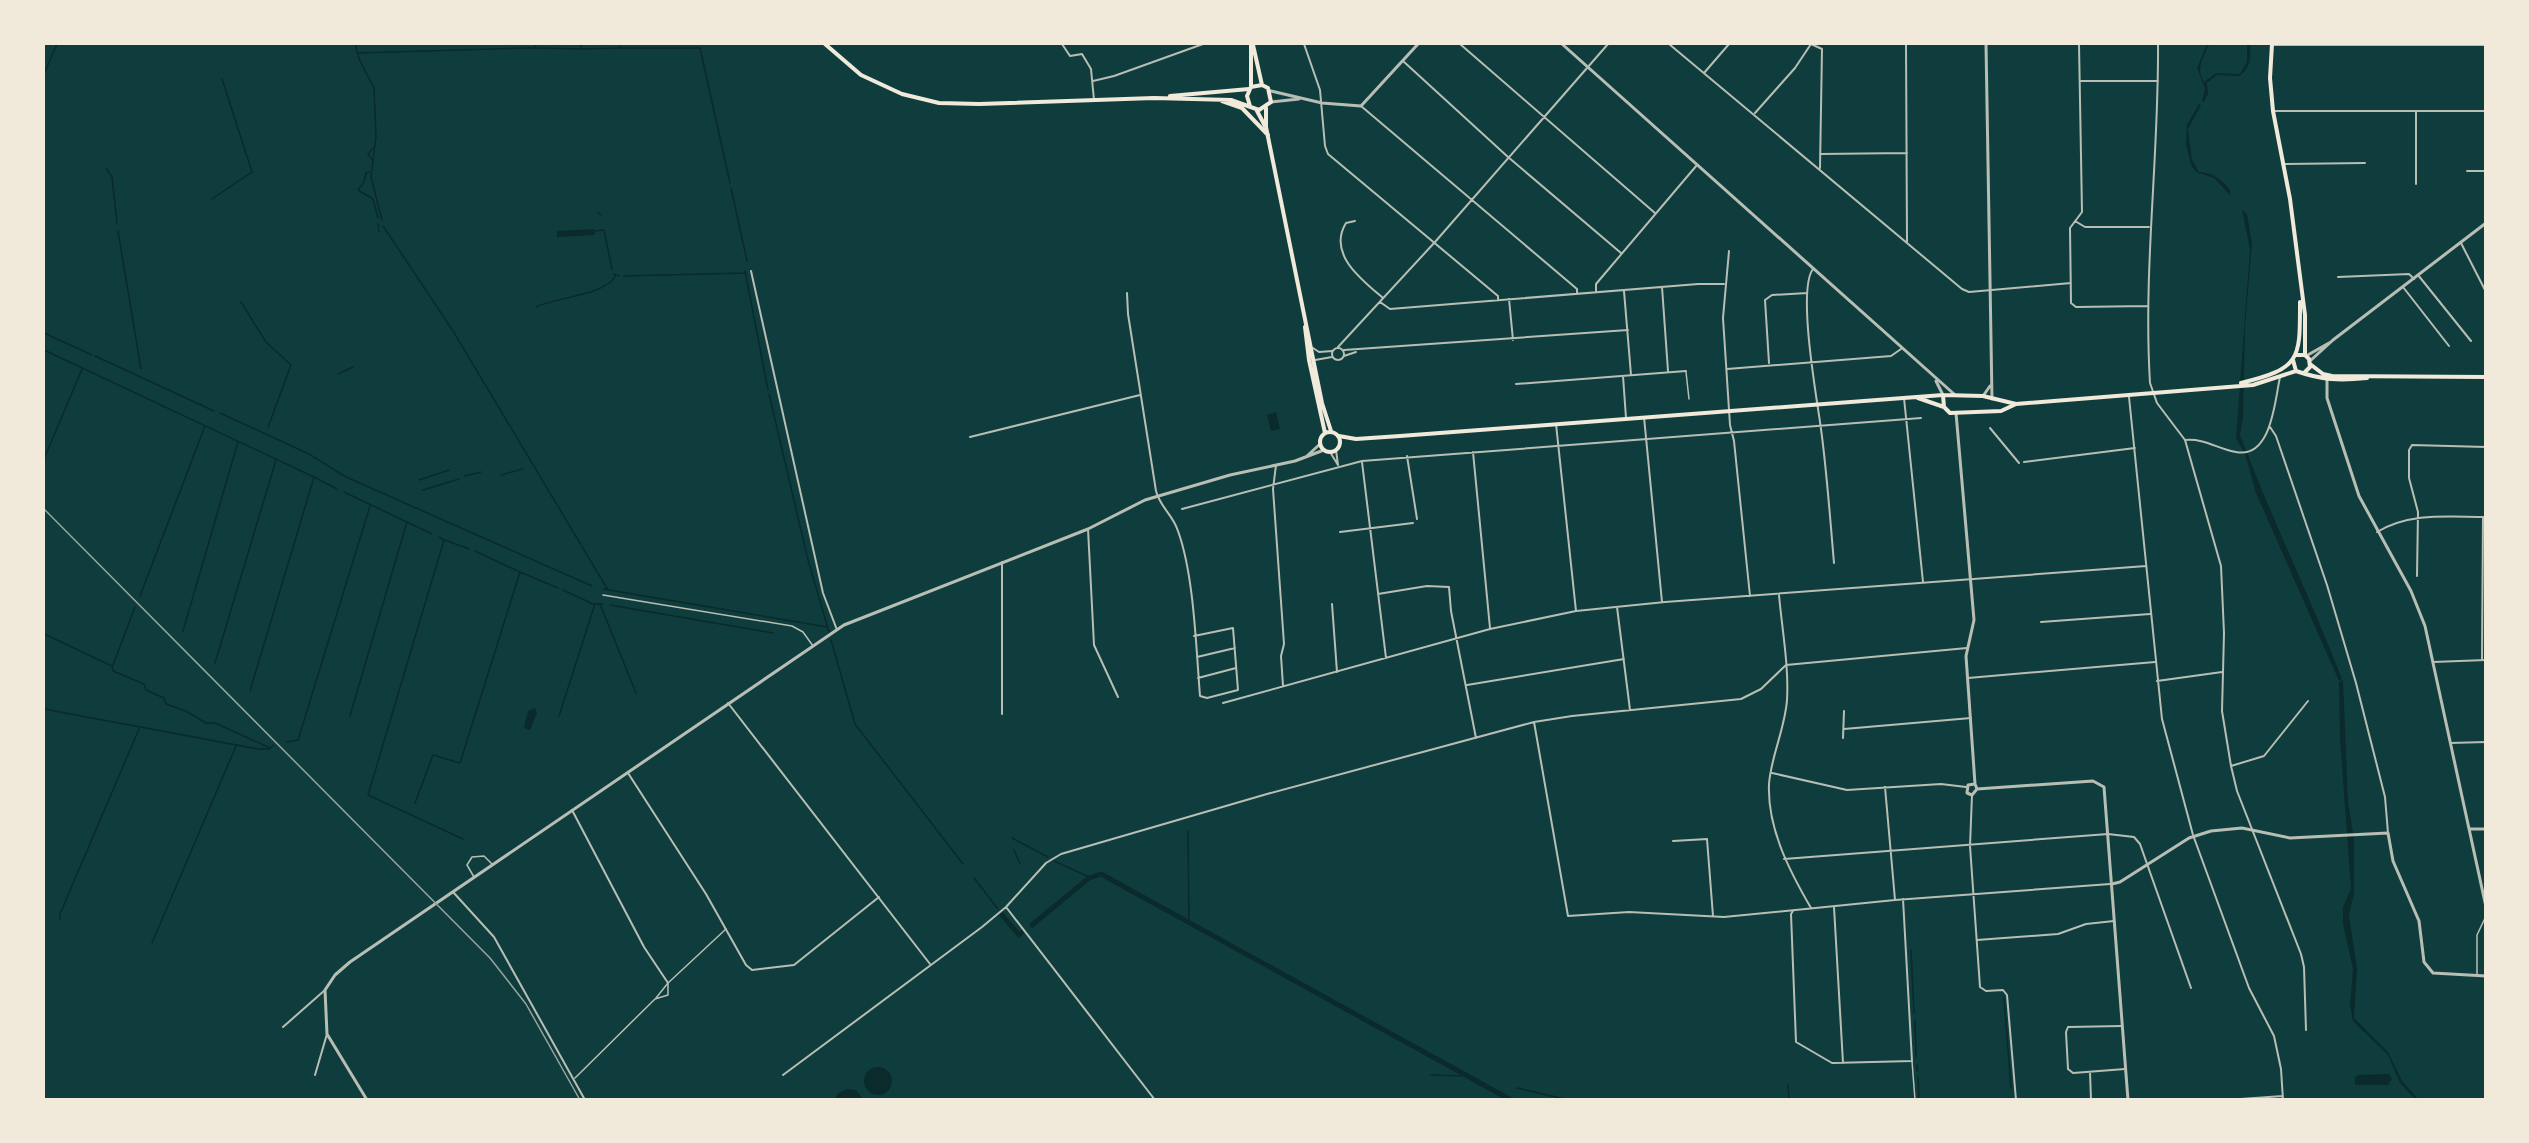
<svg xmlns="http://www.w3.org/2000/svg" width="2529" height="1143" font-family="'Golos Text',sans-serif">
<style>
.water{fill:#0a2a2b}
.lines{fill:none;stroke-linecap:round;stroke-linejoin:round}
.stream{stroke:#0a2a2b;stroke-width:1.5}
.canal{stroke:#0a2a2b;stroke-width:5}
.service{stroke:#b8beb3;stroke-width:1.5}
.minor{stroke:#b8beb3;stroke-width:2}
.tertiary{stroke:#b8beb3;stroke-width:3}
.secondary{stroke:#f1e9da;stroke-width:4}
.rail{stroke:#97a49c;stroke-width:1.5}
</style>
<rect width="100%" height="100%" fill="#0f3d3e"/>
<path class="water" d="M 2207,44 L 2209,44 C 2204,57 2195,69 2204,82 L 2216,73 L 2240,74 L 2247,62 L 2247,44 L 2250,44 C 2251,57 2251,66 2240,76 L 2217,75 L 2207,83 L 2208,94 L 2204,102 L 2202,101 L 2205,89 L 2197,68 Z
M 2199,104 L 2201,105 L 2188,129 L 2192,160 L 2199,172 C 2214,173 2221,179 2230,190 L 2230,195 L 2214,178 L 2196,172 L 2191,165 L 2186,144 L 2187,125 Z
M 2242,210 L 2247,214 L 2252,243 L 2245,327 L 2243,417 L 2240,435 C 2271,517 2310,597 2342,679 L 2339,681 L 2256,493 L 2245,454 L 2236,438 L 2250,249 Z
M 594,229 L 595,235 L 557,237 L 557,231 Z
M 1276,412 L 1280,429 L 1271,431 L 1267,415 Z
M 2343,680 L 2348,802 L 2354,839 L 2354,893 L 2349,915 L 2357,969 L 2354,1018 L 2388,1052 L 2402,1081 L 2418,1099 L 2415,1099 L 2400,1083 L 2388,1055 L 2353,1021 L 2350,1005 L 2353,969 L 2343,924 L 2343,907 L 2351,889 L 2340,738 L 2339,682 Z
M 535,708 L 537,713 L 530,730 L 526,729 L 524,726 L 528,711 Z
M864 1081a14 14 0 1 1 28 0a14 14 0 1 1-28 0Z
M 2389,1074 L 2392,1079 L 2388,1085 L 2355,1085 L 2355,1077 L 2358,1075 Z
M 847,1089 L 856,1090 L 863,1099 L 835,1099 L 838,1093 Z"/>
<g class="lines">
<path class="stream" d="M 355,44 L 359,59 L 374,88 L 376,136 L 371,177 L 382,220
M 580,44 L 582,49 L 620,48
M 620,44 L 621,48 L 700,48 L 730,183
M 535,48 L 582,49
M 358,53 L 525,48 L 534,48 L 537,44
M 44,74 L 57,44
M 373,161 L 368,154 L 373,148
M 106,168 L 112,177 L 117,223
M 369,172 L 366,173 L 364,182 L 358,190 L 373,199 L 378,218
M 731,188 L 747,261
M 212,199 L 252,172 L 222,79
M 598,212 L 601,215
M 378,224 L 379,232
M 383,226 L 453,331 L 608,590
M 118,231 L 141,369
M 595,231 L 604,230 L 612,269
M 745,271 L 768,390
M 613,274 L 619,276
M 624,276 L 745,273
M 241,302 L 266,342 L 291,365 L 268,427
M 536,307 C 557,297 607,295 616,275
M 44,333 L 92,355
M 44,350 L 314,477
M 95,356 L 214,411
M 338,374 L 353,367
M 769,394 L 808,560 L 829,632
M 220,413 L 309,454 L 346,477 L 592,586
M 44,459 L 82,369
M 501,475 L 523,469
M 465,476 L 481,472
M 419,480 L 449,470
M 423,490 L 459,479
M 344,492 L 432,534
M 439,537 L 444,540 L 368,795 L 463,839
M 445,540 L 469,549
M 475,551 L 520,572
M 603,589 L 827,627
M 563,590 L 593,604 L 603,604
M 140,596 L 205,426
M 600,604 L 636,693
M 610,605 L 773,633
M 183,631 L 238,442
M 44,634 L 112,666 L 113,671 L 144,684 L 146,690 L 164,698 L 166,704 L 186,711 L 206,723 L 215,723 L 270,748
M 831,640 L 855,724 L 963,864
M 215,663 L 276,460
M 113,665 L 135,607
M 250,691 L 314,477 L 337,489
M 44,709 L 258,749 L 269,749 L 274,745
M 350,716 L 407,522
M 559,716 L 595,604
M 287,742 L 298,740 L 370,506
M 415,803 L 433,755 L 460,763 L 520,572 L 558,588
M 1188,831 L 1189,923
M 1012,838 L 1048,857
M 1014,850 L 1020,864
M 1054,861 L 1087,876
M 974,878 L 998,909
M 60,919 L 60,914 L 139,729
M 152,943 L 236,746
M 1911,950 L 1914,1013
M 2004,998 L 2011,1088
M 1915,1020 L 1916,1057
M 1917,1065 L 1917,1071
M 1431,1075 L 1467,1076
M 1918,1077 L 1919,1100
M 1788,1085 L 1789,1100
M 1517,1088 L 1569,1100
M 2013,1098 L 2013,1100"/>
<path class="canal" d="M 1002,915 L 1019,935 L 1021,933
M 1032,925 L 1089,878 L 1101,874 L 1511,1100"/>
<path class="service" d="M 1686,372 L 1689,399
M 603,595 L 792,626 L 803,632 L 813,646
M 474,877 L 467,865 L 472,857 L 484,856 L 492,864
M 2477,975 L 2477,935 L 2486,916
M 656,998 L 668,983
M 1912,1061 L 1915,1100
M 575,1078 L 655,999 L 668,995 L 668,983 L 726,929"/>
<path class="minor" d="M 1062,44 L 1070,56 L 1082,54 L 1091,69 L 1094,100
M 1304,44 L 1320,90 L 1325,146 L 1328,154 L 1498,296 L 1498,299
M 1460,44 L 1655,213
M 1669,44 L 1962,289 L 1969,292 L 2071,283
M 1811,44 L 1822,49 L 1820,168
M 1906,44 L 1907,242
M 2079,44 L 2082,212 L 2070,228 L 2071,303 L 2076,307 L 2148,306
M 2158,44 C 2159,157 2143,270 2150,383 L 2157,403 L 2185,440 L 2221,566 L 2224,633 L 2222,711 L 2231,766 L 2237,791 L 2301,954 L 2304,967 L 2306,1030
M 2272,45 L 2486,45
M 1403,61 L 1508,157 L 1621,253
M 1704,73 L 1729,44
M 1093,81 L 1114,76 L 1203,44
M 2081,81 L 2158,81
M 1361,106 L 1577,289 L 1577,294
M 2273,111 L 2486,111
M 2416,111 L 2416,184
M 1755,113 L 1795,68 L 1811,44
M 1820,154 L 1907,153
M 2283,164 L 2365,163
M 2467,171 L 2486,171
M 1355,221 L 1346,223 C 1327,254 1362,280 1383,298
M 2075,221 L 2085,227 L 2149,227
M 2461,243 L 2486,292
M 1729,251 L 1723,318 L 1730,425 L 1734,441 L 1750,596
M 1813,269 C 1797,290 1817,399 1821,429 C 1827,473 1830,518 1834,563
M 751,271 L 823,593 L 837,630
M 2418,275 L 2471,341
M 2338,277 L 2409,274 L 2414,279
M 1662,287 L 1668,371
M 2403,287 L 2449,346
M 1624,291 L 1631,375
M 1596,292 L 1596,284 L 1697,165
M 1127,293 L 1128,314 L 1156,491 C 1160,507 1173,515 1178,531 C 1194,575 1196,647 1200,696 L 1207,698 L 1238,690 L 1233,628 L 1194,636
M 1509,299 L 1513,340
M 1380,302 L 1390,309 L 1698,284 L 1724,284
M 1338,347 L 1435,242 L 1608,44
M1332 354a6 6 0 1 1 12 0a6 6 0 1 1-12 0Z
M 1313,348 L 1319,352 L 1332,351
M 1344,350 L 1628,330
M 1344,356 L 1356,352
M 1315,360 L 1332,357
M 1769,363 L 1765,300 L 1772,295 L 1807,293
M 1727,369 L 1891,356 L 1901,349
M 1623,376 L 1626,418
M 1516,384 L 1686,371
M 2129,397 L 2162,719 L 2193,835 L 2249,988 L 2274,1036 L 2281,1069 L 2283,1100
M 1904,398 L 1923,582
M 1644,417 L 1662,602
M 1556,424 L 1576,611
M 2270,427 L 2276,436 L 2327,585 L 2356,683 L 2385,797 L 2388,833
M 1990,428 L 2019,463
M 970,437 L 1140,395
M 2185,440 C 2204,438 2218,449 2236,452 C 2272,459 2275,399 2280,377
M 1336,450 L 1338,465
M 1330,452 L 1338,465
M 1473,452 L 1490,628
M 1407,456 L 1417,519
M 1362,462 L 1386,658
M 2024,462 L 2135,448
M 1276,465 L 1273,489 L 1284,644 L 1281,656 L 1283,686
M 1182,509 L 1362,461 L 1921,418
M 1088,529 L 1094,645 L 1118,697
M 1340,532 L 1413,523
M 2377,532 C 2411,512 2448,517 2486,517
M 2417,576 L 2418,512 L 2409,478 L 2409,450 L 2412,445 L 2486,447
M 1378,594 L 1427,586 L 1449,587 L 1451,611 L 1476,738
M 1779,595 C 1782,629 1789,666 1787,700 C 1785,729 1771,756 1769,784 C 1767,828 1790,872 1811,908
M 1332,604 L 1337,672
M 1617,607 L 1630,710
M 2041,622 L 2150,614
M 1197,657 L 1235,648
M 2482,660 L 2483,517
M 2433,662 L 2486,660
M 1786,665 L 1967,648
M 1198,678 L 1236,668
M 1968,678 L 2155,662
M 2157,681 L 2222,672
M 1467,685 L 1624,659
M 728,703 L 930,964
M 1223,703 L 1490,629 L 1576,611 L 1665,602 L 2146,566
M 1002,714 L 1002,562
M 1534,722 L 1568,916 L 1629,912 L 1724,917 L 1895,900 L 2110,884
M 1844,729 L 1971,718
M 1843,738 L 1844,711
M 2450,743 L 2486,742
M 2231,766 L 2264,756 L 2308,701
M 628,773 L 706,894 L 746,965 L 752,970 L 794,965 L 879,897
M 1772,773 L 1847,790 L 1941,784 L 1966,787
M 1885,787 L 1895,900
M 1972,795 L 1970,846 L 1980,987 L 1986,991 L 2003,990 L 2007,995 L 2016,1100
M 572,810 L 644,947 L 668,983
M 1673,841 L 1707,839 L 1713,916
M 1784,859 L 2108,834 L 2134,837 L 2140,844 L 2191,988
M 453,892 L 494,937 L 585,1100
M 1006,907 L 1155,1100
M 1834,907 L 1843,1063
M 1793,911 L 1791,914 L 1796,1042 L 1832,1063 L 1912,1061 L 1903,899
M 1977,940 L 2058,934 L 2086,924 L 2114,921
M 2122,1026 L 2068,1027 L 2066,1032 L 2068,1069 L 2073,1073 L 2125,1069
M 283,1027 L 325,990
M 2090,1072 L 2091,1100
M 315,1075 L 327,1034
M 783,1075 L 982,927 L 1006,907 L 1046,863 L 1061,854 L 1267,794 L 1534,722 L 1572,716 L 1741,699 L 1761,689 L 1786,665
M 2226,1100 L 2283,1096"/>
<path class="tertiary" d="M 1562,44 L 1954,394
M 1986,44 L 1992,399
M 1271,91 L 1322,103 L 1361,106 L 1418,44
M 1271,102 L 1299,99
M 2306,356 L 2329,343
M 2310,361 L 2333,340 L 2486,223
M 2327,379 L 2327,398 L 2359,496 L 2411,591 L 2425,626 L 2486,907
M 1936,381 L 1943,395
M 1983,396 L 1990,386
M 1956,413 L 1974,620 L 1966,656 L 1975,784 L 1977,789
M 1307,456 L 1320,444
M 1975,784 L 1968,785 L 1967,793 L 1972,795 L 1977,789
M 1977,789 L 2093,781 L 2104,787 L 2128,1100
M 2469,829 L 2486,829
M 2112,884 L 2120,882 L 2189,838 L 2211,831 L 2242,828 L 2290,838 L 2388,833 L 2393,861 L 2419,921 L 2424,962 L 2433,973 L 2486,976
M 367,1100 L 327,1034 L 325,990 L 335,975 L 350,962 L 844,625 L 1088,529 L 1145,500 L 1230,475 L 1295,461 L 1324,450"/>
<path class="secondary" d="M 825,44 L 861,75 L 902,94 L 939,103 L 979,104 L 1154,98 L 1231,100 L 1259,110 L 1271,102 L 1268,88 L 1262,85 L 1251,87 L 1247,96 L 1250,106
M 1251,44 L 1251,87
M 2272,44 L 2270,78 L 2273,111 L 2290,199 L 2305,315 L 2305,355
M 1253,45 L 1262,85
M 1170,96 L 1249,89
M 1222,101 L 1242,108 L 1268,135
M 1266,108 L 1266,127 L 1322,403 L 1331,431
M 1256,109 L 1265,126
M 1305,327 L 1309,360 L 1325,433
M 2296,355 L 2305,355 L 2309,359 L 2310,367 L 2305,372
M 2293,360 L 2296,371 C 2322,380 2339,381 2367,378
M 2310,364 L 2323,374 L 2332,376 L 2486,377
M 2241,383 C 2301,368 2300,360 2300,302
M 1943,395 L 1944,407
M 1918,398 L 1944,407 L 1950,413 L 2001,411 L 2016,404
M1320 442a10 10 0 1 1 20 0a10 10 0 1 1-20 0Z
M 1339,436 L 1356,439 L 1400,436 L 1943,395 L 1983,396 L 2016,404 L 2253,385 L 2296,371"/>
<path class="rail" d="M 44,509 L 490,958 L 526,1004 L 580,1100"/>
</g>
<rect width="2529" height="1143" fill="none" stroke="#f1e9da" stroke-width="90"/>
</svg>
